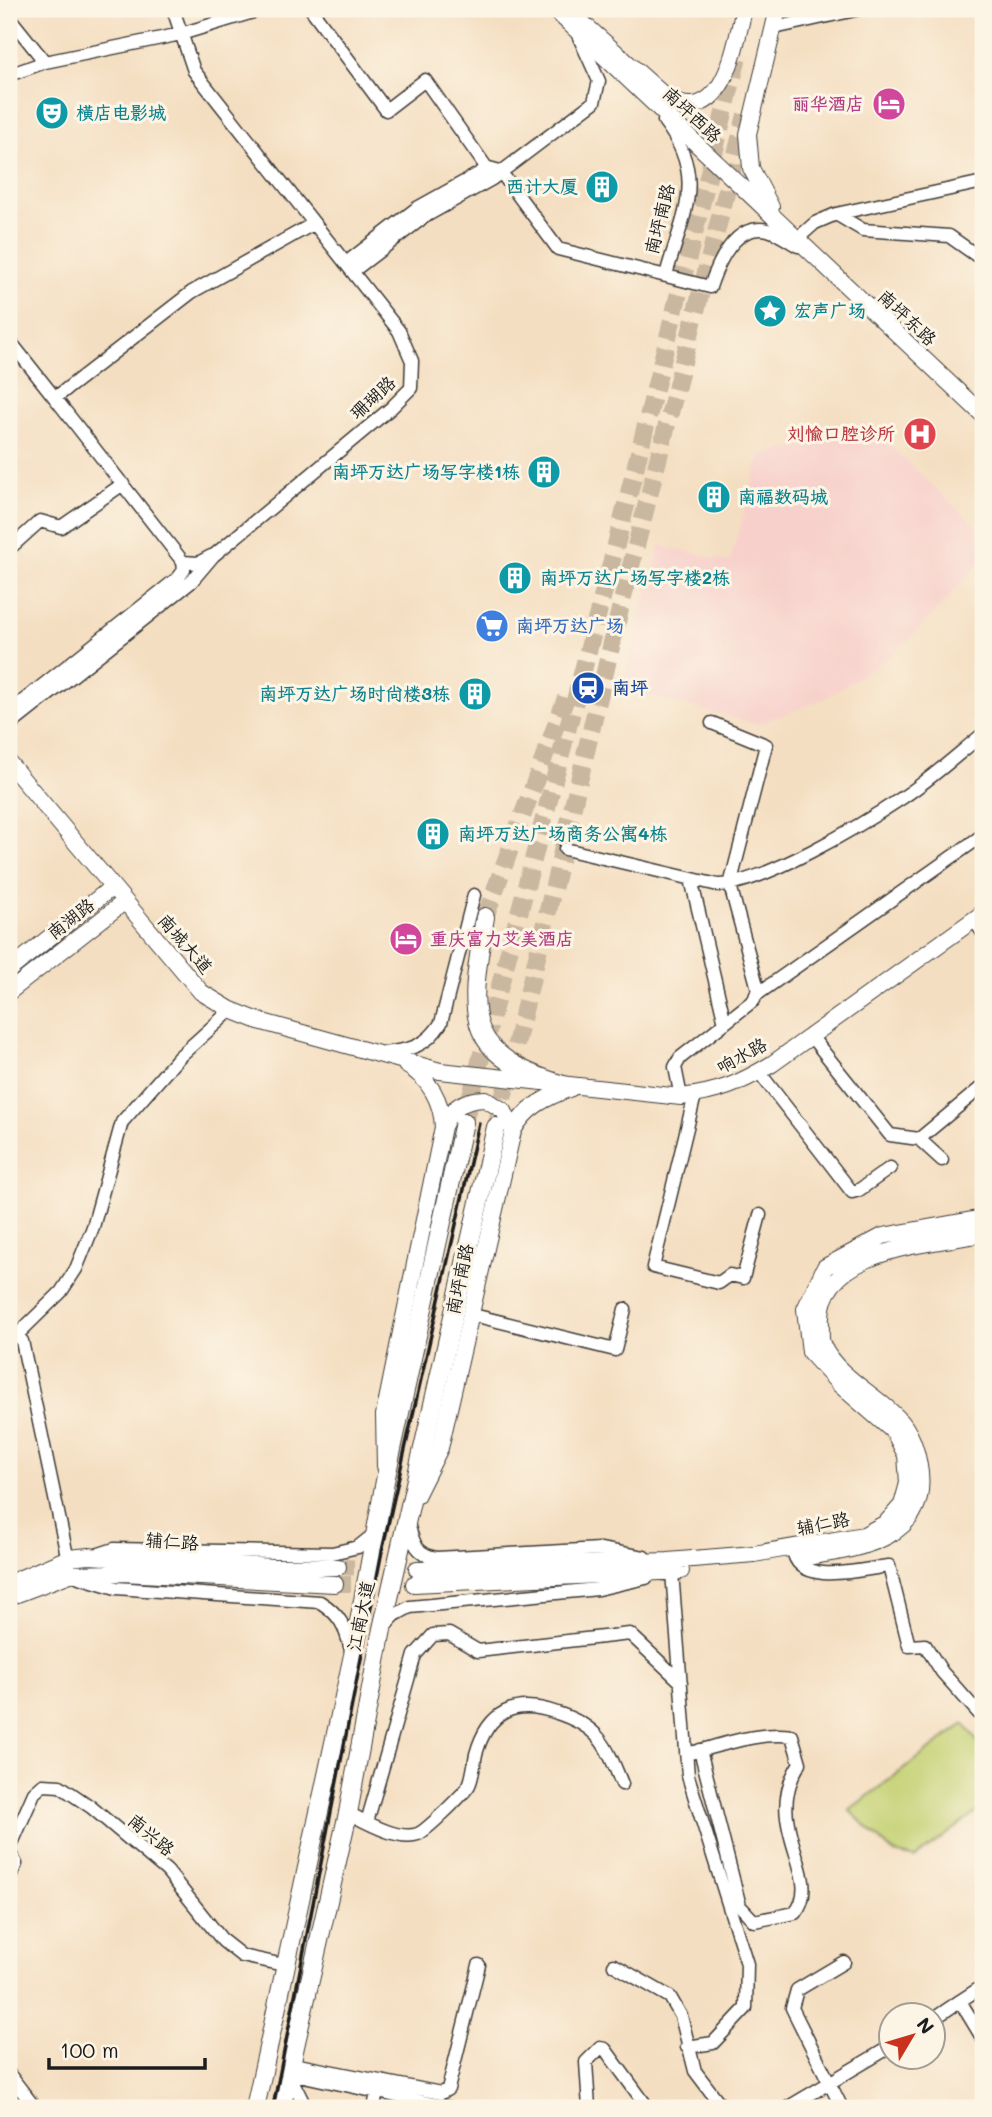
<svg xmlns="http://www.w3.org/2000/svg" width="992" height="2117" font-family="Mali,'LXGW WenKai TC',sans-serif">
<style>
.built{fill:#f7d0cb}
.green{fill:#c4d173;stroke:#707648;stroke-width:2}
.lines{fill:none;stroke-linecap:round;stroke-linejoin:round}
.major-tunnel{stroke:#c9b7a0;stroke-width:16;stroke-dasharray:16 8;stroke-linecap:butt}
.highway-tunnel{stroke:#c9b7a0;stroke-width:18;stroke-dasharray:18 9;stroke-linecap:butt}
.minor-casing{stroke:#3c3935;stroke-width:15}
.major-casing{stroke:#3c3935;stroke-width:18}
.highway-casing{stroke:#3c3935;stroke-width:20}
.minor{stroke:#fff;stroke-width:12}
.major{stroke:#fff;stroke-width:16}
.highway{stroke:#fff;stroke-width:18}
.rail{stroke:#1c1c1c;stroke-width:3.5}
.labels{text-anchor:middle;stroke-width:6;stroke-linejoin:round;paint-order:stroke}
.hotel-label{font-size:18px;font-weight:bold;fill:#b23c85;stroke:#fcf5e5;text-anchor:end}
.culture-label{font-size:18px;font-weight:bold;fill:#0d838f;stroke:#fcf5e5;text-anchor:start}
.street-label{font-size:18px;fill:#1c1c1c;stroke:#fcf5e5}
.health-label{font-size:18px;font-weight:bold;fill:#be3a42;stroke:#fcf5e5;text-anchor:end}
.shop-label{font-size:18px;font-weight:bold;fill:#366cbe;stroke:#fcf5e5;text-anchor:start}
.transit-label{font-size:18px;font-weight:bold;fill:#164399;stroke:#fcf5e5;text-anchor:start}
</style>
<rect width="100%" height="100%" fill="#fcf5e5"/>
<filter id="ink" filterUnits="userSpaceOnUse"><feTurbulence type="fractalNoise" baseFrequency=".0143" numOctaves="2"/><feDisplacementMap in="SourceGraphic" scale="14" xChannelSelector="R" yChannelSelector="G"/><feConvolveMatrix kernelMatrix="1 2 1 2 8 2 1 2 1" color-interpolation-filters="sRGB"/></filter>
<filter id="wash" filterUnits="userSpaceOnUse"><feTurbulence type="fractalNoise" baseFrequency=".00686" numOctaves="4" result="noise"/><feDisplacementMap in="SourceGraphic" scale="28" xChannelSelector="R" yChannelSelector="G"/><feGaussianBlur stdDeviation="1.57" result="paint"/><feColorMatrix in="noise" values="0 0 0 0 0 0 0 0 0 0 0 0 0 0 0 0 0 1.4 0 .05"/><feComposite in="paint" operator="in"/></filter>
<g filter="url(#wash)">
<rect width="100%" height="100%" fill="#f4dec1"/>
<path class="built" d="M 865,423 L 983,532 L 983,560 L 911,637 L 884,661 L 825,698 L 794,711 L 757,724 L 621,689 L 660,545 L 730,562 L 760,455 L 842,437 Z"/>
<path class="green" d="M 964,1724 L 983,1748 L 983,1807 L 915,1858 L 894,1853 L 849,1810 Z"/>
</g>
<g filter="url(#ink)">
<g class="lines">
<path class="major-tunnel" d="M 338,1567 L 417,1569
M 335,1584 L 414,1584"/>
<path class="highway-tunnel" d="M 485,917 L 566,698
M 464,1122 L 616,545 L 739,53
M 497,1124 L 621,605 L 746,115"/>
<defs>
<path id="minor" d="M 311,9 L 386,110 L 425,80 L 491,174
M 9,17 L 45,62
M 774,28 L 860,9
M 9,75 L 45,62 L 181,34 L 263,9
M 664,121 C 708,178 683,213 666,275
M 836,214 L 863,230 L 949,236 L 983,260
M 797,239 L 815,223 L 836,214 L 983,182
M 346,263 L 417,208 L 489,168 L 500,171 L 558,249 L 710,287 C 718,263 735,222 768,230 C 778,233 789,241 798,246
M 353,271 L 424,217 L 492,179 L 594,102 L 599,81 L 578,35
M 9,340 L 55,398
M 9,549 L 40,521 L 61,527 L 123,484
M 211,556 L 198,563 L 183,562 L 55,398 L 192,292 L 313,224
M 9,712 L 179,577 L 184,570 L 183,562
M 9,726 L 191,582 L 213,556 L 391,408 L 411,388 L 412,361 L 399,331 L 194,71 L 173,9
M 565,849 L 718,885 C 761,885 863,824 902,798 C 931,779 957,755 983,734
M 691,879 L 725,1023
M 974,920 L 983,933
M 756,995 L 983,835
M 810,1035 L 890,1135 L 919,1139 L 983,1086
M 383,1053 C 410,1050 426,1047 441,1023 L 474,895
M 759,1072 L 852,1192 L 859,1190 L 890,1168
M 695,1095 L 653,1267 L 719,1283 L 730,1275 L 743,1278 L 760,1215
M 681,1097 L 675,1067 L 680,1058 L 754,1000 L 758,989 L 730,885 L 766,745 L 712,723
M 919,1139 L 942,1160
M 473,1315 L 615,1350 L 625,1309
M 9,1327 L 22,1341 L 69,1565
M 17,1335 L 61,1292 L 76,1269 L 93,1227 L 122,1122 L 179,1057 L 231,1010
M 408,1523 C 413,1542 416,1555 437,1558 L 600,1549 L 644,1557
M 793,1549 C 797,1588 863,1569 889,1566 L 909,1646 L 925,1645 L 942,1672 L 983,1718
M 99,1554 L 114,1549 L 332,1553 L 358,1547 L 378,1531
M 664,1574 L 672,1572 L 688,1776 L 747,1964 L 746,2008 L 713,2043 L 687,2047
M 79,1577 L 116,1588 L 320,1602 C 341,1615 345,1627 351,1650
M 384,1627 L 395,1615 L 410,1607 L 598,1589 L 646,1578
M 686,1754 C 720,1746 758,1731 792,1736 L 800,1763 C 759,1825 826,1875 795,1913 L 754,1921 L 740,1906 L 700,1750
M 348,1813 C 366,1822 398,1841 418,1834 C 427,1830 464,1794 469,1785 C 473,1777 474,1763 476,1754 C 488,1711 515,1698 557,1713 C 600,1727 606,1745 622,1784
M 367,1822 L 415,1655 L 433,1635 L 449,1634 L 478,1651 L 630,1634 L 681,1682
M 9,1850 L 34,1793 L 43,1785 L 60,1786 L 91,1807 L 167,1871 L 223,1941 L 242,1956 L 284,1965
M 9,1850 L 16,1864 L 9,1879
M 614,1965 L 670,1997 L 681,2016 L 695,2071 L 723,2108
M 983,1986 L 960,2001 L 983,2039
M 932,2020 L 960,2001
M 293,2064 L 441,2093 L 448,2089 L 479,1965
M 290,2073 L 451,2108
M 9,2074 L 35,2108
M 290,2076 L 306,2108
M 374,2108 L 377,2092
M 589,2108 L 586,2062 L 600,2048 L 605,2049 L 648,2108
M 787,2108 L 890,2047
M 842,2108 L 792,2008 L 797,1990 L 844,1962"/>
<path id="major" d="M 554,9 L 983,415
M 567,9 L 667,98 C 724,130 735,45 744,9
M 771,207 L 751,168 L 748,134 L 778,9
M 9,763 L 201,992 L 231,1010 L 259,1021 L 440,1071 L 681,1097 C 720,1092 739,1084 772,1064 L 983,913
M 9,970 L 111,888
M 9,992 L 124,902
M 444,1125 C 452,1106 464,1100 485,1099 L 504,1111 L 513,1131
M 385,1466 L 384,1415 L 443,1127 C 442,1101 429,1078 406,1065
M 416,1496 L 440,1448 L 513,1131 C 525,1107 547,1097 571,1088
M 807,1557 C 856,1549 927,1541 920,1473 C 918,1456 914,1439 903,1424 C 884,1399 836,1377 823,1346 C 820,1341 821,1331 821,1325 C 815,1249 929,1244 983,1234
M 417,1569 L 668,1561 L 754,1554 L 864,1535 L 886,1523 L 902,1505 L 908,1483 L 906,1455 L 894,1432 L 840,1385 L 810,1352 L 805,1309 L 825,1267 L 883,1236 L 983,1218
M 9,1583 L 68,1558 L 89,1556 L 273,1567 L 338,1567
M 414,1584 L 681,1571
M 9,1597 L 70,1574 L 121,1573 L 335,1584"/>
<path id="highway" d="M 485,917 C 469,1016 459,1055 570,1087
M 255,2108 L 353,1655 L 385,1481 L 464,1122
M 281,2108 L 348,1813 L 382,1629 L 496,1127"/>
</defs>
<use href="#minor" class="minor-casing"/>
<use href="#major" class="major-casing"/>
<use href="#highway" class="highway-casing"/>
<use href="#minor" class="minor"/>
<use href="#major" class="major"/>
<use href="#highway" class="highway"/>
<path class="rail" d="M 273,2108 L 382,1551 L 479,1123"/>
</g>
</g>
<defs>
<symbol id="hotel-disc" viewBox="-11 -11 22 22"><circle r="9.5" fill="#d1479c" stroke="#fcf5e5"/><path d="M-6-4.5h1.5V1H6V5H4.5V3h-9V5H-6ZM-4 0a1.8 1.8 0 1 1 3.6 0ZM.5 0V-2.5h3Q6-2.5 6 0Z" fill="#fff"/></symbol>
<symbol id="theatre-disc" viewBox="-11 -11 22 22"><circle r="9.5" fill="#0f9aa8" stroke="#fcf5e5"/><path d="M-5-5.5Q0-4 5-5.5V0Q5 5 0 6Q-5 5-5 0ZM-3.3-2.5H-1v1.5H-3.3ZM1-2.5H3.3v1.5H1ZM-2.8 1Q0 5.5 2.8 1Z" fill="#fff"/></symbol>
<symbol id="building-disc" viewBox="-11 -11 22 22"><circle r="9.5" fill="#0f9aa8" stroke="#fcf5e5"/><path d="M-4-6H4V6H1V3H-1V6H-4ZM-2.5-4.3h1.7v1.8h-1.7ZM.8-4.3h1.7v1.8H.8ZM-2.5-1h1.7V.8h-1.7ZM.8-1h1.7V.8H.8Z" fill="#fff"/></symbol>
<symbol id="sight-disc" viewBox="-11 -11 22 22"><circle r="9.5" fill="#0f9aa8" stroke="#fcf5e5"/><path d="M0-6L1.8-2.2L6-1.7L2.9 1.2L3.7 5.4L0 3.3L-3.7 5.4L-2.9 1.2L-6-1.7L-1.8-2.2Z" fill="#fff"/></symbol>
<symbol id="hospital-disc" viewBox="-11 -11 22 22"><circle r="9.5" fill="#e0444e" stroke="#fcf5e5"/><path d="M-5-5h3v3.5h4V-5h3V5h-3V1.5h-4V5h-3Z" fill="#fff"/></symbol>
<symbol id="supermarket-disc" viewBox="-11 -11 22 22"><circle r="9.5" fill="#3f7fe0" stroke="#fcf5e5"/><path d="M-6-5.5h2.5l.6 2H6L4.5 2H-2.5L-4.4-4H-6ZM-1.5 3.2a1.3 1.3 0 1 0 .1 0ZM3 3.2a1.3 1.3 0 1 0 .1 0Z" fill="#fff"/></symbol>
<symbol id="station-disc" viewBox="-11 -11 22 22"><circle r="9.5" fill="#1a4fb4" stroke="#fcf5e5"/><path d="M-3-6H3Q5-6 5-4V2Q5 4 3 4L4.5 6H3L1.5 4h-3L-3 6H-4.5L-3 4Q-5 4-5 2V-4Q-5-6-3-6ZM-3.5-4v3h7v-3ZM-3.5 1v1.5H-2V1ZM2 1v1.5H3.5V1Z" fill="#fff"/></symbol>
</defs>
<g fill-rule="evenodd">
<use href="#hotel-disc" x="870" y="85" width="38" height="38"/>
<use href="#theatre-disc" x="33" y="94" width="38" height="38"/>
<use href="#building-disc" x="583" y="168" width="38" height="38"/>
<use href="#sight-disc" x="751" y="292" width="38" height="38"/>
<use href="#hospital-disc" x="901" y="415" width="38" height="38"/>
<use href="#building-disc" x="525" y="453" width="38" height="38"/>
<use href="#building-disc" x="695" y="478" width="38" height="38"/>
<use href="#building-disc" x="496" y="559" width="38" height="38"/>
<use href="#supermarket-disc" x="473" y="607" width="38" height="38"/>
<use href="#station-disc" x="569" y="669" width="38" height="38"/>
<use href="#building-disc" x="456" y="675" width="38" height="38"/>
<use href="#building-disc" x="414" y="815" width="38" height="38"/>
<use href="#hotel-disc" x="387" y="920" width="38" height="38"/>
</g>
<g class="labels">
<g class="hotel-label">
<text x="864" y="110">丽华酒店</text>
<text x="430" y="945" text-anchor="start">重庆富力艾美酒店</text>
</g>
<g class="culture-label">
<text x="76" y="119">横店电影城</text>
<text x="578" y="193" text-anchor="end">西计大厦</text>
<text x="794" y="317">宏声广场</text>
<text x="520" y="478" text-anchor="end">南坪万达广场写字楼1栋</text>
<text x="738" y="503">南福数码城</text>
<text x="540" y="584">南坪万达广场写字楼2栋</text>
<text x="450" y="700" text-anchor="end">南坪万达广场时尚楼3栋</text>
<text x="458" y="840">南坪万达广场商务公寓4栋</text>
</g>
<g class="street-label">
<text transform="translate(692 115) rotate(43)" y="6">南坪西路</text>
<text transform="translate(660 219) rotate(-76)" y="6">南坪南路</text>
<text transform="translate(907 318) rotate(43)" y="6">南坪东路</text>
<text transform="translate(373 398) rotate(-43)" y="6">珊瑚路</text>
<text transform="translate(71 919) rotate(-38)" y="6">南湖路</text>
<text transform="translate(185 944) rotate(49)" y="6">南城大道</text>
<text transform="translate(742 1056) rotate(-29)" y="6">响水路</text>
<text transform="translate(460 1279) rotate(-78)" y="6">南坪南路</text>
<text transform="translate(823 1524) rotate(-11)" y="6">辅仁路</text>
<text transform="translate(172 1542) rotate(4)" y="6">辅仁路</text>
<text transform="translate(361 1616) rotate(-78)" y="6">江南大道</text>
<text transform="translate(151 1835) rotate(40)" y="6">南兴路</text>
</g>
<g class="health-label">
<text x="895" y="440">刘愉口腔诊所</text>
</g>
<g class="shop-label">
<text x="516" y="632">南坪万达广场</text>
</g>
<g class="transit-label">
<text x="612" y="694">南坪</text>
</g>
</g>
<rect width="992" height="2117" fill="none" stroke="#fcf5e5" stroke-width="35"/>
<g transform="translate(912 2036) rotate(52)"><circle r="33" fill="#fcf5e5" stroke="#a29e95" stroke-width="2"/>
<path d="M0-5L12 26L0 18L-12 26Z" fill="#c8321e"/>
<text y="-10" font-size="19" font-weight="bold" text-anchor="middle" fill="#1c1c1c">N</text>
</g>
<path d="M49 2058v10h156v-10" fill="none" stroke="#1c1c1c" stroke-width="3.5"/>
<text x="60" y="2058" font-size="21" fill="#1c1c1c" stroke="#fcf5e5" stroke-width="5" paint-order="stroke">100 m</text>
</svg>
